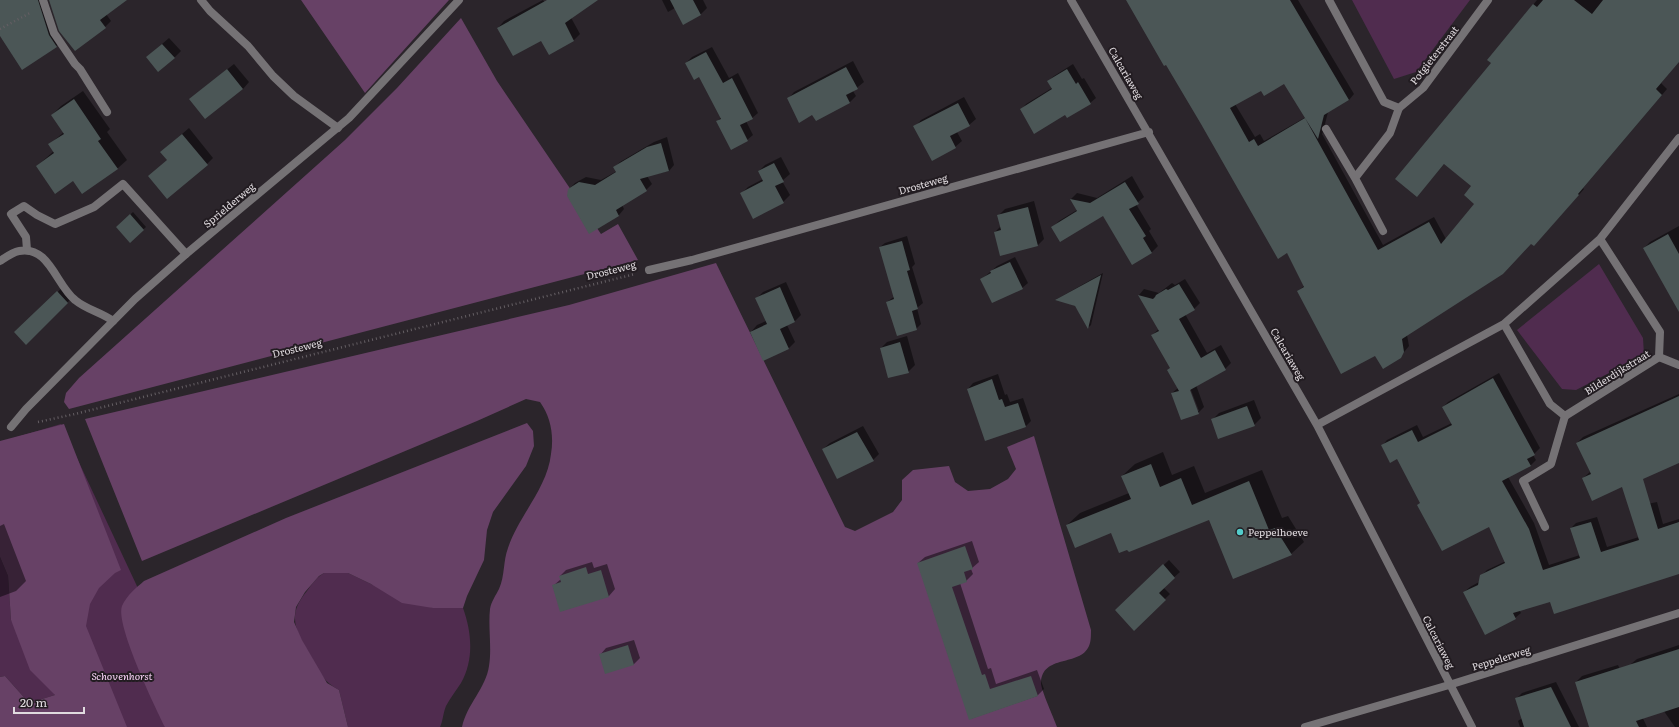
<svg xmlns="http://www.w3.org/2000/svg" width="1679" height="727" font-family="Literata,serif">
<style>
.green{fill:#502c4f}
.forest{fill:#674166}
.shadow{fill:#0007;fill-rule:evenodd}
.building{fill:#4b5656}
.lines{fill:none;stroke-linecap:round;stroke-linejoin:round}
.path{stroke:#655f64;stroke-width:2.5;stroke-dasharray:1 3;stroke-linecap:butt}
.service{stroke:#757275;stroke-width:8}
.minor{stroke:#757275;stroke-width:8}
.poi-dot{fill:#53cdcb;stroke:#221c21;stroke-width:1.5}
.labels{text-anchor:middle;stroke-width:4;stroke-linejoin:round;paint-order:stroke}
.street-label{font-size:10px;fill:#e0dbdf;stroke:#221c21}
.poi-label{font-size:10px;fill:#e0dbdf;stroke:#221c21;text-anchor:start}
.park-label{font-size:10px;font-style:italic;fill:#fbd5f9;stroke:#221c21}
</style>
<rect width="100%" height="100%" fill="#2b252b"/>
<path class="green" d="M 1352,0 L 1470,0 L 1416,72 L 1394,79 Z
M 1599,264 L 1643,338 L 1644,355 L 1576,390 L 1562,389 L 1517,330 Z
M 61,424 L 203,727 L 78,727 L 0,442 Z
M 0,557 L 8,576 L 11,620 L 55,695 L 29,703 L 5,676 L 0,677 Z
M 324,573 L 348,573 L 371,584 L 433,608 L 463,608 C 472,633 474,660 461,683 C 456,691 450,698 446,706 C 443,713 443,721 440,727 L 348,727 L 339,690 C 323,681 321,674 312,658 C 297,632 285,617 307,591 C 312,584 317,577 324,573 Z"/>
<path class="forest" d="M 301,0 L 449,0 L 365,93 Z
M 461,18 L 497,81 L 601,234 L 618,224 L 638,260 L 69,409 L 64,402 L 66,393 L 79,378 L 345,140 L 397,88 Z
M 716,263 L 845,527 L 855,531 L 893,512 L 902,500 L 902,480 L 913,470 L 949,466 L 955,482 L 968,491 L 990,489 L 1008,479 L 1016,469 L 1007,447 L 1034,436 L 1091,630 C 1091,635 1091,642 1089,646 C 1080,667 1042,654 1041,683 C 1041,690 1054,718 1057,727 L 462,727 C 467,704 486,688 489,666 C 492,648 488,627 490,609 C 491,602 496,595 499,589 C 505,576 503,561 508,548 C 519,515 547,489 551,454 C 554,436 551,417 540,402 L 526,399 L 477,421 L 142,561 L 85,419 L 569,305 Z
M 527,423 L 533,431 L 534,446 L 526,466 L 493,512 L 487,530 L 484,560 L 467,596 L 463,608 L 433,608 L 402,603 L 371,584 L 348,573 L 324,573 L 319,576 L 305,592 L 296,607 L 294,622 L 302,640 L 327,683 L 339,690 L 348,727 L 165,727 C 155,707 115,624 122,606 C 127,595 136,588 144,581 L 286,518 Z
M 64,424 L 121,570 L 115,573 L 99,588 L 90,604 L 86,626 L 127,727 L 0,727 L 0,677 L 5,676 L 29,703 L 55,695 L 30,670 L 11,620 L 8,576 L 0,557 L 0,441 Z"/>
<path class="shadow" d="M 0,0 L 45,0 L 55,28 L 63,40 L 56,46 L 0,31 Z
M 50,0 L 126,0 L 106,14 L 111,21 L 105,27 Z
M 543,0 L 551,12 L 563,3 L 580,34 L 574,40 L 541,39 L 498,28 L 504,21 Z
M 662,0 L 703,0 L 707,8 L 701,14 L 683,24 L 675,8 L 668,12 Z
M 1128,0 L 1298,0 L 1354,94 L 1349,100 L 1328,112 L 1323,132 L 1322,134 L 1383,245 L 1434,217 L 1446,239 L 1475,204 L 1472,186 L 1445,163 L 1422,190 L 1492,63 L 1488,60 L 1537,0 L 1679,0 L 1679,61 L 1661,83 L 1667,89 L 1583,188 L 1584,189 L 1539,240 L 1531,243 L 1407,335 L 1409,346 L 1400,357 L 1375,355 L 1298,291 L 1305,285 L 1287,252 ZM 1285,82 L 1306,117 L 1264,141 L 1260,134 L 1255,137 L 1235,104 L 1261,90 Z
M 169,38 L 181,51 L 174,58 L 147,57 Z
M 712,47 L 729,78 L 738,73 L 758,113 L 752,118 L 746,121 L 753,135 L 747,140 L 718,121 L 721,117 L 700,75 L 686,63 L 692,57 Z
M 853,61 L 864,82 L 853,91 L 856,96 L 850,102 L 816,120 L 812,114 L 788,99 L 794,92 Z
M 234,64 L 249,82 L 243,89 L 190,99 Z
M 1073,64 L 1082,79 L 1084,78 L 1096,98 L 1090,103 L 1066,114 L 1021,110 L 1026,104 L 1052,88 L 1048,81 L 1054,76 Z
M 83,91 L 110,129 L 107,132 L 127,160 L 118,168 L 74,180 L 37,166 L 54,151 L 50,144 L 64,132 L 52,115 L 61,106 Z
M 964,97 L 976,119 L 969,125 L 957,132 L 962,141 L 955,147 L 915,127 L 921,120 Z
M 189,128 L 213,158 L 207,164 L 168,160 L 168,146 Z
M 667,137 L 674,165 L 669,171 L 647,176 L 652,184 L 646,190 L 622,205 L 624,209 L 619,215 L 590,232 L 569,189 L 575,183 L 586,177 L 601,180 L 617,171 L 614,168 L 620,162 L 654,142 Z
M 781,157 L 790,174 L 782,181 L 790,195 L 783,202 L 754,217 L 741,194 L 748,187 L 763,179 L 759,171 L 765,165 Z
M 1132,176 L 1144,197 L 1136,204 L 1151,229 L 1149,231 L 1158,246 L 1152,252 L 1132,264 L 1103,215 L 1053,227 L 1059,221 L 1077,210 L 1071,199 L 1077,193 L 1097,198 Z
M 1034,201 L 1044,239 L 1038,245 L 995,232 L 1001,226 L 998,216 L 1005,209 Z
M 133,212 L 146,227 L 130,241 L 117,227 Z
M 1679,226 L 1679,310 L 1644,248 L 1650,242 Z
M 907,236 L 915,264 L 912,267 L 923,303 L 917,308 L 921,324 L 916,329 L 887,302 L 895,296 L 880,247 L 885,243 Z
M 1015,257 L 1028,283 L 1022,288 L 982,279 L 997,266 Z
M 1103,273 L 1091,325 L 1089,327 L 1075,306 L 1057,299 Z
M 1185,279 L 1200,303 L 1194,309 L 1185,314 L 1207,353 L 1221,345 L 1231,363 L 1225,369 L 1196,385 L 1204,407 L 1198,413 L 1172,393 L 1178,388 L 1171,367 L 1152,335 L 1159,329 L 1139,295 L 1144,289 L 1159,293 L 1172,283 L 1175,285 ZM 1187,385 L 1189,385 L 1199,411 L 1197,411 Z
M 786,282 L 801,315 L 795,321 L 787,325 L 795,342 L 789,348 L 751,332 L 757,325 L 766,321 L 756,299 L 763,292 Z
M 64,286 L 74,296 L 26,343 L 15,332 Z
M 907,336 L 915,365 L 908,372 L 881,348 L 887,342 Z
M 1499,373 L 1540,448 L 1533,455 L 1536,460 L 1531,465 L 1508,477 L 1534,523 L 1549,565 L 1580,555 L 1571,528 L 1576,523 L 1597,517 L 1607,547 L 1639,537 L 1637,506 L 1657,502 L 1663,524 L 1679,519 L 1679,572 L 1551,600 L 1519,610 L 1521,613 L 1515,618 L 1464,592 L 1470,587 L 1479,582 L 1481,576 L 1487,570 L 1506,561 L 1490,525 L 1421,503 L 1398,458 L 1382,446 L 1387,440 L 1417,425 L 1423,437 L 1452,423 L 1443,407 L 1448,402 Z
M 998,374 L 1005,395 L 1007,394 L 1010,402 L 1023,398 L 1031,421 L 1026,426 L 968,389 L 973,383 Z
M 1679,394 L 1679,461 L 1583,478 L 1590,472 L 1577,443 L 1583,437 Z
M 1254,400 L 1261,418 L 1254,425 L 1212,420 L 1219,413 Z
M 863,426 L 879,454 L 873,460 L 823,449 L 830,443 Z
M 1163,452 L 1172,475 L 1194,466 L 1205,493 L 1262,470 L 1282,518 L 1288,516 L 1304,542 L 1291,554 L 1210,519 L 1111,532 L 1067,525 L 1080,513 L 1129,493 L 1122,476 L 1135,464 Z
M 4,524 L 26,581 L 16,591 L 0,597 L 0,526 Z
M 972,541 L 979,562 L 971,569 L 973,574 L 966,581 L 960,583 L 988,669 L 991,668 L 996,684 L 1037,670 L 1044,689 L 1037,696 L 970,719 L 918,563 L 925,557 Z
M 1169,560 L 1180,572 L 1163,587 L 1170,594 L 1134,629 L 1116,610 Z
M 592,562 L 594,568 L 607,564 L 615,589 L 609,596 L 561,611 L 553,586 L 561,579 L 560,576 L 566,570 Z
M 634,640 L 640,658 L 633,665 L 600,655 L 606,648 Z
M 1679,645 L 1679,727 L 1675,727 L 1631,664 L 1637,659 Z
M 1618,665 L 1647,727 L 1590,727 L 1576,682 L 1582,676 Z
M 1556,682 L 1579,727 L 1520,727 L 1518,721 L 1522,718 L 1516,699 L 1522,693 Z"/>
<path class="building" d="M 0,0 L 38,0 L 49,35 L 57,47 L 22,70 L 0,36 Z
M 49,0 L 127,0 L 100,20 L 106,28 L 75,51 L 59,31 Z
M 547,0 L 598,0 L 565,23 L 574,41 L 549,55 L 541,41 L 513,56 L 497,28 Z
M 670,0 L 693,0 L 701,15 L 683,25 Z
M 1126,0 L 1290,0 L 1349,100 L 1324,115 L 1318,139 L 1284,84 L 1264,96 L 1261,91 L 1230,108 L 1249,142 L 1254,139 L 1258,146 L 1305,118 L 1378,250 L 1429,222 L 1441,244 L 1474,204 L 1464,195 L 1471,186 L 1444,164 L 1417,197 L 1395,179 L 1491,63 L 1487,60 L 1533,4 L 1537,7 L 1543,0 L 1574,0 L 1592,14 L 1603,0 L 1679,0 L 1679,62 L 1656,89 L 1662,95 L 1578,194 L 1579,195 L 1534,246 L 1531,244 L 1503,274 L 1402,339 L 1404,352 L 1401,358 L 1383,369 L 1375,356 L 1341,374 L 1297,291 L 1304,287 L 1287,253 L 1278,259 L 1201,124 L 1166,65 L 1164,66 Z
M 162,44 L 175,58 L 158,72 L 146,57 Z
M 706,52 L 723,83 L 732,78 L 753,119 L 740,125 L 748,141 L 731,150 L 716,121 L 721,119 L 699,77 L 694,80 L 685,63 Z
M 846,67 L 858,89 L 846,95 L 850,103 L 816,121 L 812,115 L 799,123 L 787,98 Z
M 227,69 L 243,89 L 205,119 L 189,99 Z
M 1067,69 L 1076,84 L 1078,82 L 1091,104 L 1067,118 L 1065,115 L 1034,134 L 1020,109 L 1052,89 L 1047,81 Z
M 74,99 L 101,139 L 98,141 L 118,169 L 82,194 L 73,181 L 55,194 L 36,166 L 54,153 L 48,144 L 64,134 L 51,115 Z
M 958,103 L 970,126 L 950,136 L 956,148 L 932,161 L 913,126 Z
M 182,134 L 208,165 L 167,199 L 148,176 L 167,160 L 160,152 Z
M 661,143 L 669,171 L 640,179 L 647,191 L 616,210 L 619,216 L 589,234 L 567,196 L 568,189 L 579,182 L 595,185 L 616,172 L 613,167 L 647,147 Z
M 774,163 L 784,182 L 775,186 L 784,203 L 753,219 L 740,193 L 763,181 L 758,171 Z
M 1125,182 L 1139,204 L 1129,209 L 1146,236 L 1143,238 L 1152,253 L 1132,265 L 1103,216 L 1060,242 L 1051,227 L 1077,211 L 1070,199 L 1090,203 Z
M 1028,207 L 1038,246 L 1000,256 L 994,232 L 1001,230 L 997,215 Z
M 130,214 L 144,230 L 130,243 L 116,227 Z
M 1668,234 L 1679,254 L 1679,312 L 1643,248 Z
M 902,241 L 910,270 L 907,271 L 918,309 L 912,311 L 917,330 L 897,336 L 886,302 L 894,299 L 879,247 Z
M 1010,262 L 1023,289 L 992,303 L 980,279 L 991,273 L 990,271 Z
M 1101,275 L 1088,329 L 1075,306 L 1055,300 Z
M 1179,284 L 1195,310 L 1179,319 L 1201,358 L 1215,350 L 1226,370 L 1190,390 L 1199,414 L 1181,420 L 1171,393 L 1179,391 L 1167,370 L 1170,368 L 1151,335 L 1159,331 L 1138,295 L 1153,299 L 1155,297 L 1156,295 L 1166,289 L 1168,290 Z
M 780,287 L 795,322 L 780,329 L 789,349 L 763,361 L 750,332 L 767,324 L 755,298 Z
M 57,291 L 68,303 L 26,345 L 14,332 Z
M 900,342 L 909,373 L 888,378 L 880,348 Z
M 1493,378 L 1535,455 L 1527,459 L 1531,466 L 1502,481 L 1529,529 L 1543,570 L 1580,558 L 1570,528 L 1591,522 L 1601,552 L 1639,540 L 1622,487 L 1592,501 L 1582,478 L 1591,474 L 1576,443 L 1679,396 L 1679,463 L 1643,479 L 1658,529 L 1679,522 L 1679,574 L 1554,614 L 1550,602 L 1513,613 L 1516,619 L 1485,635 L 1463,592 L 1478,585 L 1480,575 L 1505,563 L 1489,527 L 1442,551 L 1417,505 L 1420,503 L 1397,459 L 1390,463 L 1381,445 L 1412,430 L 1418,442 L 1452,425 L 1442,407 Z
M 992,379 L 999,400 L 1002,399 L 1005,407 L 1018,403 L 1026,427 L 985,441 L 967,389 Z
M 1247,406 L 1255,426 L 1218,439 L 1211,419 Z
M 857,432 L 874,461 L 837,479 L 822,449 Z
M 1151,464 L 1160,487 L 1181,478 L 1192,505 L 1249,481 L 1269,530 L 1275,528 L 1292,555 L 1233,579 L 1209,520 L 1129,552 L 1127,550 L 1119,553 L 1111,533 L 1075,548 L 1066,525 L 1131,499 L 1121,476 Z
M 965,546 L 973,569 L 964,572 L 967,582 L 952,587 L 982,675 L 985,674 L 990,689 L 1031,676 L 1038,696 L 969,720 L 917,563 Z
M 1163,564 L 1175,578 L 1159,593 L 1166,600 L 1134,631 L 1115,610 Z
M 586,567 L 588,574 L 601,570 L 609,597 L 560,612 L 552,585 L 561,582 L 559,576 Z
M 628,645 L 634,665 L 605,674 L 599,654 Z
M 1679,649 L 1679,707 L 1636,721 L 1639,727 L 1589,727 L 1575,682 Z
M 1551,687 L 1571,727 L 1524,727 L 1515,698 Z"/>
<g class="lines">
<path class="path" d="M 0,29 L 30,13
M 38,422 L 75,414 L 635,274"/>
<path class="service" d="M 43,0 L 54,33 L 75,64 L 80,69 L 107,112
M 201,0 L 210,11 L 248,46 L 273,76 L 294,96 L 338,128
M 1326,129 L 1355,178
M 1383,231 L 1355,178 L 1390,133 L 1399,108
M 27,250 L 26,237 L 11,214 L 24,206 L 37,215 L 55,224 L 94,207 L 123,184 L 186,254
M 0,261 C 6,257 13,252 19,251 C 49,245 56,285 75,300 C 87,310 101,312 113,321
M 1659,357 L 1679,365
M 1545,527 L 1523,481 L 1551,464 L 1565,416"/>
<path class="minor" d="M 1071,0 L 1317,425 L 1472,727
M 1329,0 L 1384,102 L 1399,108 L 1423,88 L 1488,0
M 1600,239 L 1679,138
M 649,270 L 692,260 L 1149,132
M 1317,425 L 1504,324 L 1600,239 L 1660,332 L 1659,357 L 1565,416 L 1550,404 L 1504,324
M 11,427 L 26,409 L 135,299 L 186,254 L 349,118 L 459,0
M 1305,727 L 1449,685 L 1679,613"/>
</g>
<circle class="poi-dot" cx="1240" cy="532" r="4"/>
<g class="labels">
<g class="street-label">
<text transform="translate(1434 55) rotate(-52)" y="4">Potgieterstraat</text>
<text transform="translate(1126 73) rotate(60)" y="4">Calcariaweg</text>
<text transform="translate(923 184) rotate(-16)" y="4">Drosteweg</text>
<text transform="translate(229 205) rotate(-40)" y="4">Sprielderweg</text>
<text transform="translate(611 270) rotate(-14)" y="4">Drosteweg</text>
<text transform="translate(297 348) rotate(-14)" y="4">Drosteweg</text>
<text transform="translate(1288 354) rotate(60)" y="4">Calcariaweg</text>
<text transform="translate(1617 372) rotate(-32)" y="4">Bilderdijkstraat</text>
<text transform="translate(1439 642) rotate(63)" y="4">Calcariaweg</text>
<text transform="translate(1501 658) rotate(-17)" y="4">Peppelerweg</text>
</g>
<g class="poi-label">
<text x="1248" y="536">Peppelhoeve</text>
</g>
<g class="park-label">
<text x="122" y="680">Schovenhorst</text>
</g>
</g>
<path d="M14 707v6h70v-6" fill="none" stroke="#e0dbdf" stroke-width="2"/>
<text x="20" y="707" font-size="12" fill="#e0dbdf" stroke="#221c21" stroke-width="3" paint-order="stroke">20 m</text>
</svg>
